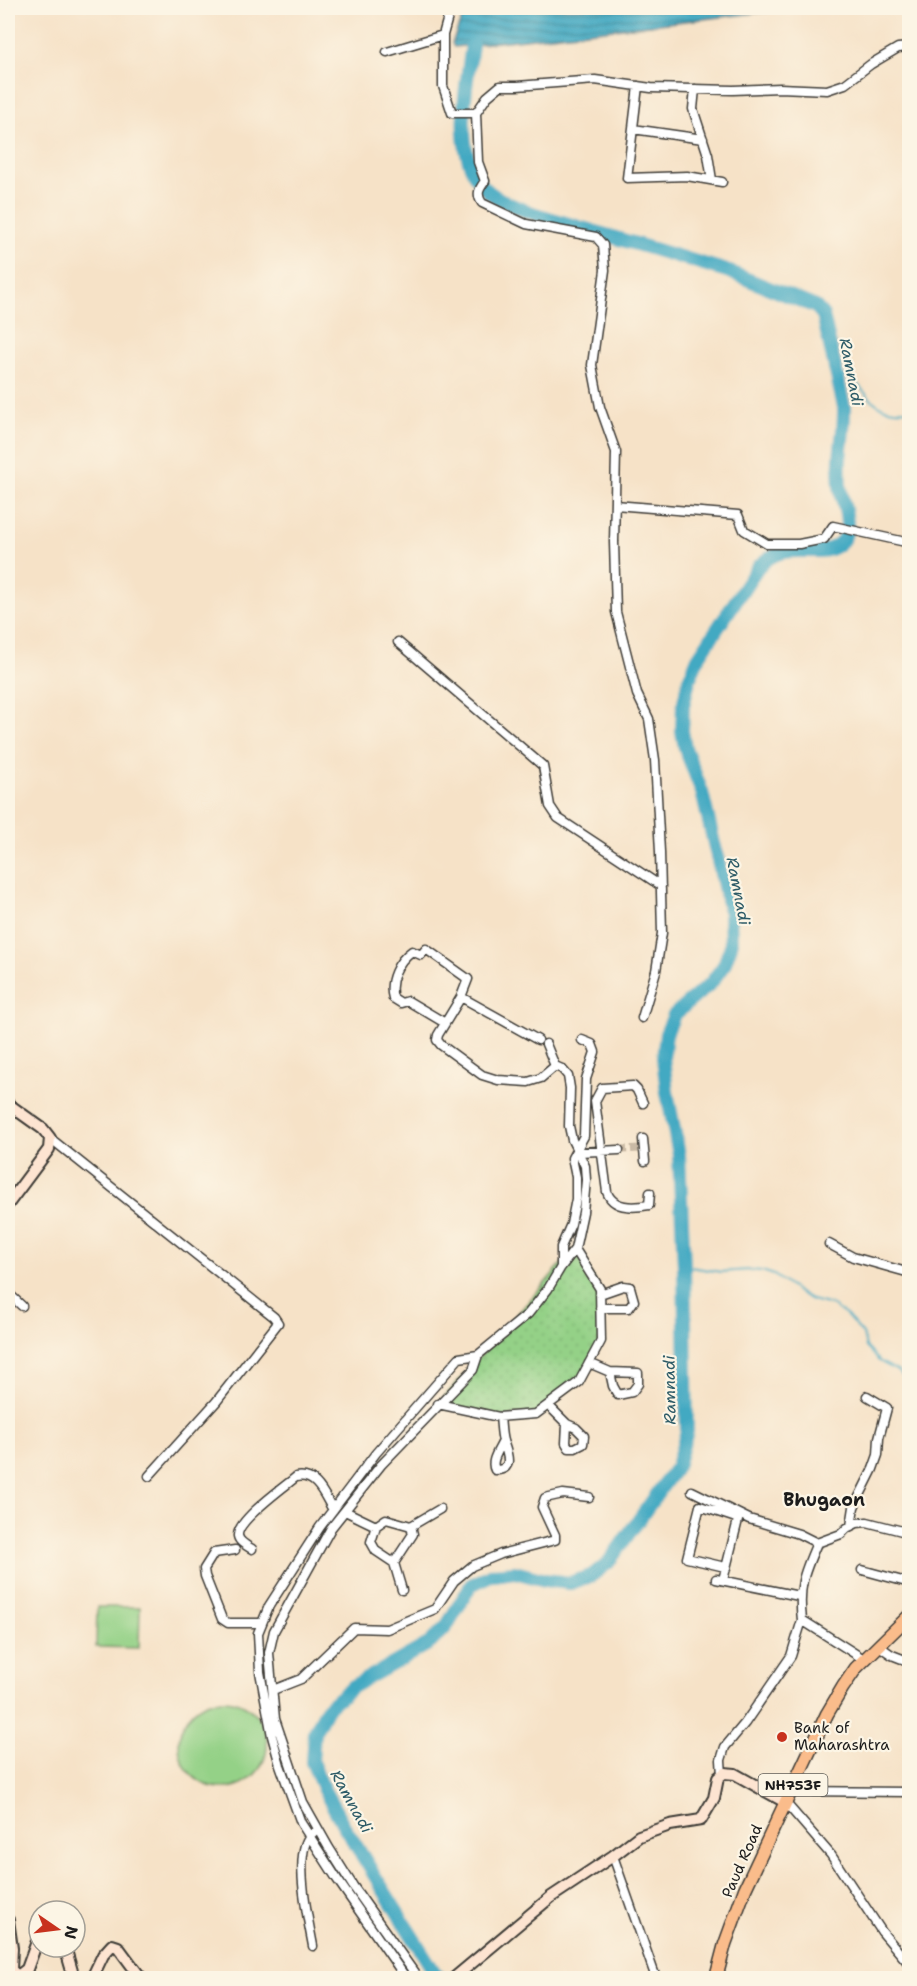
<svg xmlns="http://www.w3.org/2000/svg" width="917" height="1986" font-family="'Shantell Sans',sans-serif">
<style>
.garden{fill:url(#garden-dots);stroke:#587652;stroke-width:1.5}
.pitch{fill:#94d187;stroke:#587652;stroke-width:1.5}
.water{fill:url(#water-rules);stroke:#2f626f;stroke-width:1.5}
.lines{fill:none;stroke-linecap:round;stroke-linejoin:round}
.stream{stroke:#42a9c2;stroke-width:2}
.river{stroke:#42a9c2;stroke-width:14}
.street-tunnel{stroke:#cabaa5;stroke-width:8;stroke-dasharray:8 4;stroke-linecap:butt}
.street-casing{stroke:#3d3a36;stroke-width:11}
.secondary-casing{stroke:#3d3a36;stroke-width:14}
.primary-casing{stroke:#3d3a36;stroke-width:15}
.street{stroke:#fff;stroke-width:8}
.secondary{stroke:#fde4d1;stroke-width:10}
.primary{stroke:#fabc8b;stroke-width:12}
.poi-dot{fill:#c8321e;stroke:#fcf5e5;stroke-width:2}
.labels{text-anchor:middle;stroke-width:4.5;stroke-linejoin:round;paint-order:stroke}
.shield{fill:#fcf5e5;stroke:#5f5d58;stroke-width:1.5}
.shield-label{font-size:14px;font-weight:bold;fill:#1c1c1c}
.poi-label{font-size:15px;fill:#1c1c1c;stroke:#fcf5e5;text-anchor:start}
.street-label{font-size:15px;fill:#1c1c1c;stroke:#fcf5e5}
.water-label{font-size:16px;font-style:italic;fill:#2d5b67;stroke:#fcf5e5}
.quarter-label{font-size:18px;font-weight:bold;fill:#1c1c1c;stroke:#fcf5e5}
</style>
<defs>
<pattern id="garden-dots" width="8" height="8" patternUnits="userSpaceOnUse" patternTransform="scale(1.5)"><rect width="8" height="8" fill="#94d187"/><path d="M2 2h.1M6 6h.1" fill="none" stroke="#7fb374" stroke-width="1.8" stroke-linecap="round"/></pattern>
<pattern id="water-rules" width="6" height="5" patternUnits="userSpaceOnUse" patternTransform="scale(1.5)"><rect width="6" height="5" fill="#42a9c2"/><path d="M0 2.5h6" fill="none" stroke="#36899d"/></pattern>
</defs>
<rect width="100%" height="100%" fill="#fcf5e5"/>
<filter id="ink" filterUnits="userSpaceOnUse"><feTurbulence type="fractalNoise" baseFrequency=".0167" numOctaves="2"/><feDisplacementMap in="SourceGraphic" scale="12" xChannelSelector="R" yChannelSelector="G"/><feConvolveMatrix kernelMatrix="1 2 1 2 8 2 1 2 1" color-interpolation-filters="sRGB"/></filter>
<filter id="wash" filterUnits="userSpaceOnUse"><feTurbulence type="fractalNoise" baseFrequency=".008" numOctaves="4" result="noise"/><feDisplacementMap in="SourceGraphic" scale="24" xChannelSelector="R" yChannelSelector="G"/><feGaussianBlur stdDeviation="1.35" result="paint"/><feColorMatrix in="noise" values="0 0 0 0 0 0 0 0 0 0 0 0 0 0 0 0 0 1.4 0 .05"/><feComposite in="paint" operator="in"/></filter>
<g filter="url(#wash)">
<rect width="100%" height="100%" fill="#f6e2c7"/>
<path class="garden" d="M 575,1249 L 600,1289 L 601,1341 L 579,1382 L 536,1414 L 499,1417 L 438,1404 Z"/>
<path class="pitch" d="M 97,1607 L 140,1607 L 139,1648 L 96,1647 Z
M179 1744a44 44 0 1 1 88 0a44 44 0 1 1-88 0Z"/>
<path class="water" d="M 466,8 L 832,8 L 792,9 L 454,47 L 452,43 Z"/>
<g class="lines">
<path class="stream" d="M 838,379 L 848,375 C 870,394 872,413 907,410 L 910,408
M 684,1266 L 721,1272 L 749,1270 L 762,1271 L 774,1275 L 799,1293 L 812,1300 L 831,1305 L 846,1315 L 863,1334 L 866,1347 L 879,1361 L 897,1371 L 910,1382"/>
<path class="river" d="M 438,1978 L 344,1826 L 324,1790 L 312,1762 L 314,1733 L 327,1708 L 352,1687 L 430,1643 L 446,1627 L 471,1585 L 492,1574 L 515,1572 L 545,1580 L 570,1583 L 591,1576 L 608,1563 L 677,1466 L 687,1431 L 684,1266 L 679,1155 L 667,1092 L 663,1058 L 666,1034 L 674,1015 L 711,983 L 724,965 L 731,946 L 730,912 L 702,792 L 685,748 L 682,731 L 683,706 L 689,680 L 698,658 L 758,567 C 779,546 792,552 818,551 C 829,551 840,546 845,536 C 851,520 841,501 840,485 C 837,459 845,433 844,407 L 823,315 L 816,307 L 727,271 L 535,214 C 519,208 503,203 489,192 C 450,160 466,88 472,45"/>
</g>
</g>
<g filter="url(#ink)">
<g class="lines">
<path class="street-tunnel" d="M 619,1150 L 644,1148"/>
<defs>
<path id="street" d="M 443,35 L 448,17 L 446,8
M 387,52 L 443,35 L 443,86 L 452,113 L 476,113 L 487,97 L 500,86 L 517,86 L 595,80 L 651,88 L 733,90 L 780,88 L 827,90 L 845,84 L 871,64 L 898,48 L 910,47
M 638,86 L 627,178 L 687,176 L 722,182
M 695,89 L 693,109 L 708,155 L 712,180
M 476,113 L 478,162 L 485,181 C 479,189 476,194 482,203 L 526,224 L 596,237 L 603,245 L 605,270 L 592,365 L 600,407 L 616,452 L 614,542 L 616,612 L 637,694 L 649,719 L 655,760 L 660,852 L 662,933 L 656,971 L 642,1018
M 633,129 L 703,139
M 615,505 L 738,515 L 744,530 L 767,544 L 799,544 L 824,539 L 833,526 L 910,543
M 398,642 L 543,766 L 550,806 L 558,818 L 661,886
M 461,997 L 538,1040
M 546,1044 L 555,1066
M 643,1103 L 637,1090 L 633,1086 L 602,1088 L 595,1101 L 607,1192 C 613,1209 633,1208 649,1205 L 650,1193
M 50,1138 L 274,1317 L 278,1323 L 216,1402 L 149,1476
M 643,1139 L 645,1161
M 579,1152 L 619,1150
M 829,1244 L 853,1257 L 910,1273
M 561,1267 L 561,1247 L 571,1224 L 576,1199 L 576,1177 L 572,1158 L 584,1136 L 586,1079 L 595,1052 L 592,1044 L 582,1040
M 8,1293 L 22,1306
M 600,1294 L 623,1286 L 630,1287 L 634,1301 L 629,1308 L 600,1308
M 589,1363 L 610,1372 L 638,1373 L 638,1384 L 632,1392 L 618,1395 L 613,1386 L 610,1372
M 438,1404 L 499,1417 L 536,1414 L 579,1382 L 601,1341 L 600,1289 L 575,1249
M 548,1405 L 567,1424 L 576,1428 L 584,1436 L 583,1444 L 575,1448 L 569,1448 L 566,1443 L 567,1424
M 500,1417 C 501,1425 501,1434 503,1441 C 507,1453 515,1470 495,1470 C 490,1461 499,1450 503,1441
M 692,1491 L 749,1519 L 799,1534 L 817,1543
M 345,1511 L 376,1526 L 386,1519 L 411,1526 L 413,1534 L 394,1563 L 376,1551 L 371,1542 L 376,1526
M 411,1526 L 440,1509
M 851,1526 L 854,1507 L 873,1469 L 878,1455 L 879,1438 L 887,1408 L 867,1396
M 252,1549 C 247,1546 239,1542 238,1536 C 236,1521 284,1487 296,1477 C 317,1473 324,1495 333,1510
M 235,1550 L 214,1553 L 204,1569 L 205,1576 L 222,1619 L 228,1623 L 260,1623
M 394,1563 L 402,1590
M 862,1570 L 910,1583
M 716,1579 L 799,1596
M 723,1580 L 738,1520 L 736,1518 L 700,1506 L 687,1558 L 725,1567
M 802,1620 C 798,1586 804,1573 817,1543 L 841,1534 L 847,1528 L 857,1523 L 867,1522 L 910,1533
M 879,1646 L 892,1655 L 910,1662
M 273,1690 L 301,1679 L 354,1628 L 387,1629 L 435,1609 L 454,1581 L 472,1566 L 501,1554 L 555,1540 L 555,1535 L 542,1507 L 545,1498 L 563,1494 L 589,1497
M 722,1775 L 721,1760 L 725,1747 L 745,1723 L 791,1656 L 802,1620 L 865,1660
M 790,1791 L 910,1792
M 785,1802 L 831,1855 L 882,1932 L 910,1965
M 313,1833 C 291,1848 309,1923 313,1946
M 613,1856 L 656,1978
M 406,1978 L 337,1879 L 301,1823 L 280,1765 L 272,1736 L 260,1672 L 258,1633 L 269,1606 L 320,1527 L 376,1453 L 459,1358 L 478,1355 L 528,1314 L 548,1289 L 561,1267 L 575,1249 L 583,1212 L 586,1180 L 585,1166 L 572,1140 L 569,1126 L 570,1088 L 568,1076 L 562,1069 L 555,1066 L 541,1078 L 528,1082 L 498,1080 L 482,1075 L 441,1045 L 437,1040 L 438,1035 L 461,997 L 468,979 L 426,949 L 421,955 L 412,951 C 398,961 388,981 393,998 L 401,1003 L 408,1001 L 445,1023
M 418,1978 L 353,1886 L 329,1848 L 303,1802 L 275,1719 L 269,1653 L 274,1631 L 331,1528 L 381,1465 L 473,1370 L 478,1355"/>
<path id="secondary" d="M 8,1104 L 43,1129 L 50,1138 L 49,1149 L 8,1204
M 8,1920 L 12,1948 L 11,1970 L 18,1976 L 27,1969 L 39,1936
M 65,1947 L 74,1978
M 92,1978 L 103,1955 L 112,1945 L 118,1947 L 141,1978
M 454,1978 L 551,1897 L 613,1856 L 639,1836 L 670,1825 L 701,1820 L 714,1798 L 718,1778 L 724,1773 L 735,1774 L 785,1802"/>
<path id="primary" d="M 716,1978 L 725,1944 L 745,1889 L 827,1714 L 843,1687 L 856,1668 L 910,1615"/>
</defs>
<use href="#street" class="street-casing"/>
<use href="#secondary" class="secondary-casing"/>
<use href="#primary" class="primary-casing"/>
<use href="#street" class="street"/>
<use href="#secondary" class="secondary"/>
<use href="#primary" class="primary"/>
</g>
</g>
<circle class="poi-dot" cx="782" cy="1737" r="6"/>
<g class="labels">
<rect class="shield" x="758.5" y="1774" width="69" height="22" rx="4.5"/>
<g class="shield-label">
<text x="793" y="1790">NH753F</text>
</g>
<g class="poi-label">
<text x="794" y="1733">Bank of<tspan x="794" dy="17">Maharashtra</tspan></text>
</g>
<g class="street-label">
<text transform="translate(742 1861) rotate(-66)" y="5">Paud Road</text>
</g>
<g class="water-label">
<text transform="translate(852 372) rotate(79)" y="6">Ramnadi</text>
<text transform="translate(739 891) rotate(79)" y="6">Ramnadi</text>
<text transform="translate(669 1390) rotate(-91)" y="6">Ramnadi</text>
<text transform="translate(352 1801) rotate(61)" y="6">Ramnadi</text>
</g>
<g class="quarter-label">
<text x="824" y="1506">Bhugaon</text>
</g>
</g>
<rect width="917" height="1986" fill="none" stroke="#fcf5e5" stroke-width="30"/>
<g transform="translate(57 1929) rotate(104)"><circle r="28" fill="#fcf5e5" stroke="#a29e95" stroke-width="1.5"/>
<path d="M0-4.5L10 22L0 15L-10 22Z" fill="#c8321e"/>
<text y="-9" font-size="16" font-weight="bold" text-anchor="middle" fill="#1c1c1c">N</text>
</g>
</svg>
